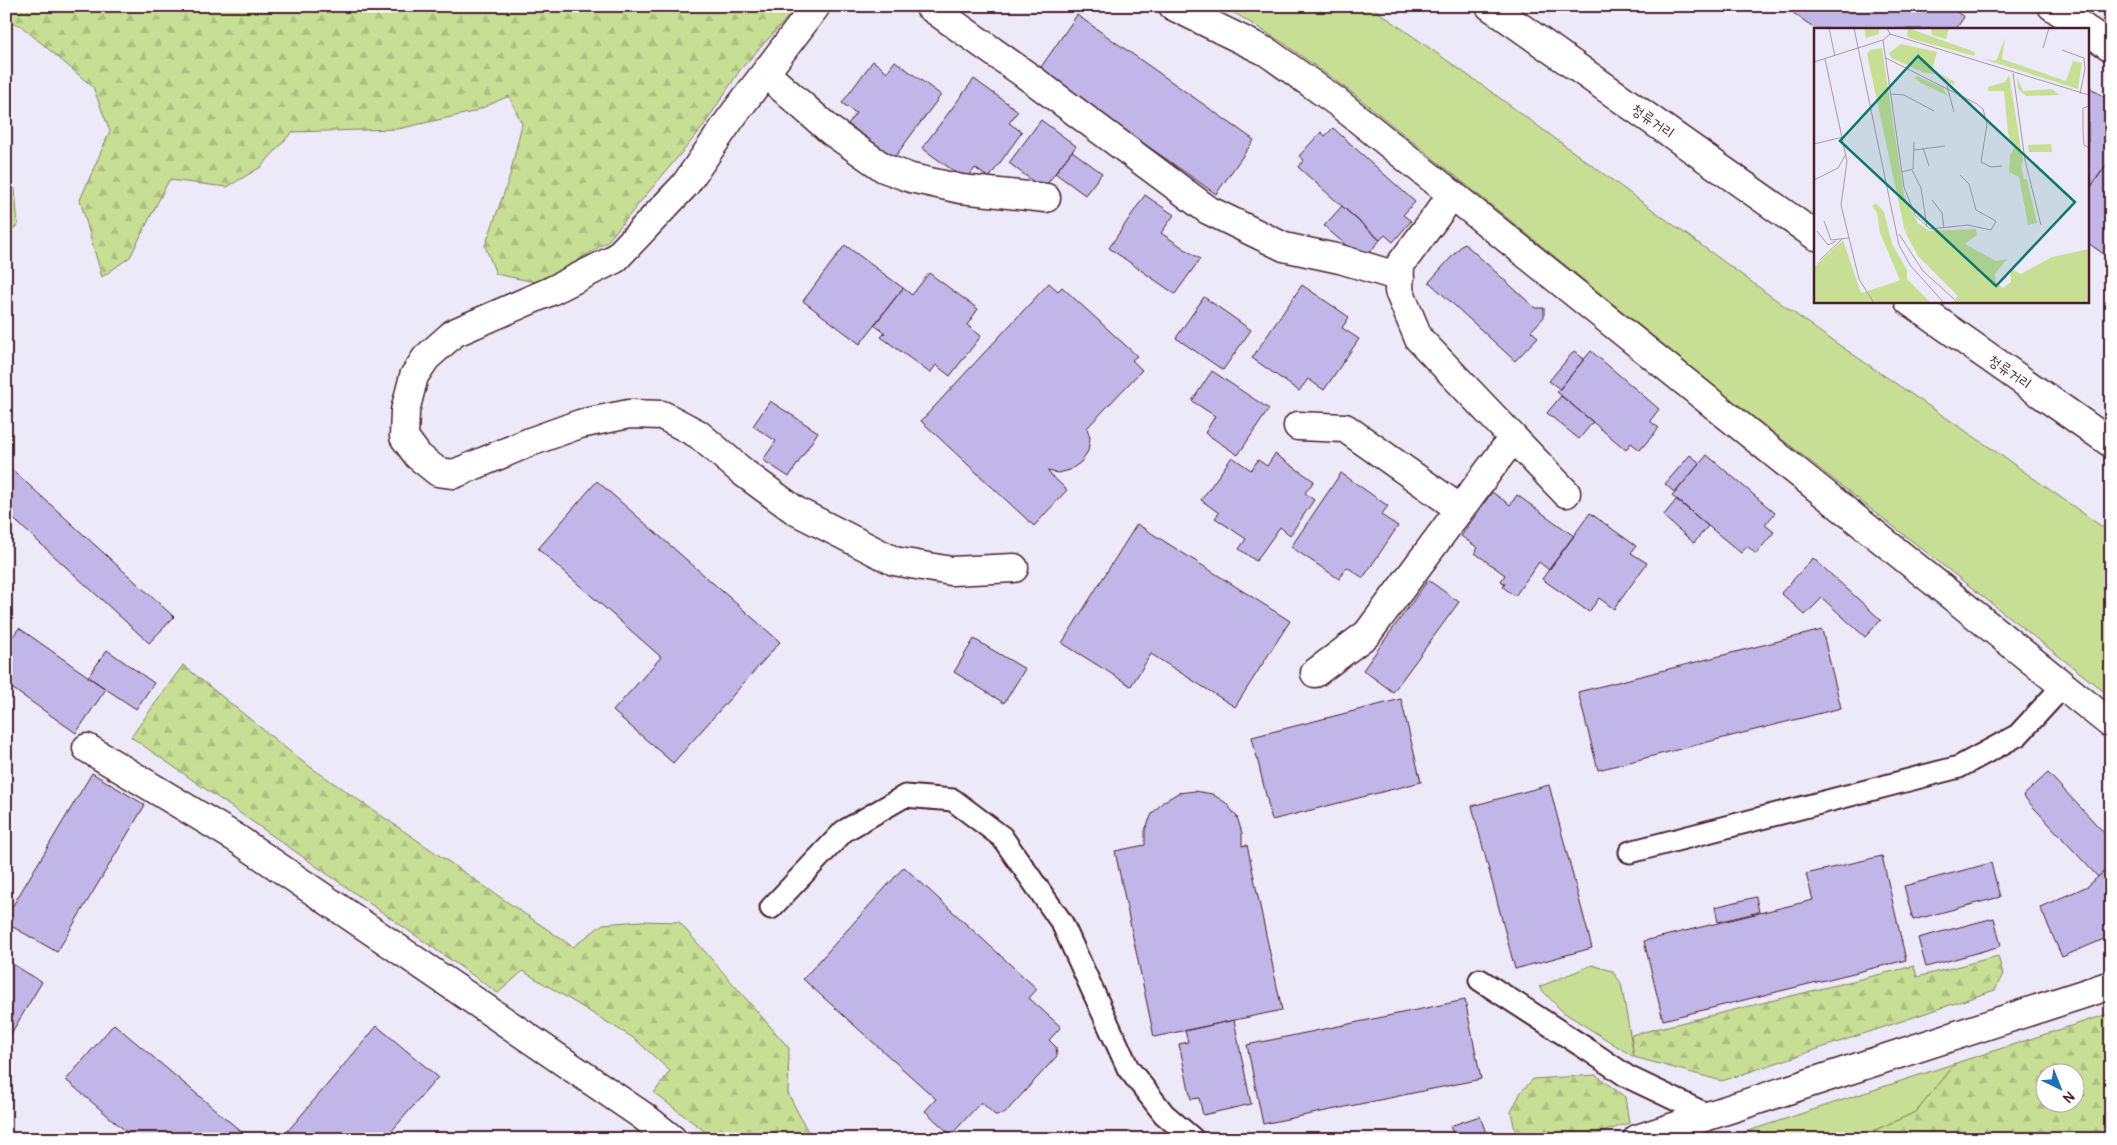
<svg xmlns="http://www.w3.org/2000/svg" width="2117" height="1145" font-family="Pangolin,'Poor Story',sans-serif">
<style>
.green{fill:#c6df95;stroke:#887f60}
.forest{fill:url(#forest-firs);stroke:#887f60;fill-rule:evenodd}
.building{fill:#c0b7e8;stroke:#4a1f2b}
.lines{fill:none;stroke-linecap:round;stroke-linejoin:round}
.lane-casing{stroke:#4a1f2b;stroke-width:25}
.street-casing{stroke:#4a1f2b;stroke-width:31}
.primary-casing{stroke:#4a1f2b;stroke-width:31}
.lane{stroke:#fff;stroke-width:21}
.street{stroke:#fff;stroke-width:28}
.primary{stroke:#fff;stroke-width:28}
.labels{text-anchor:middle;stroke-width:4;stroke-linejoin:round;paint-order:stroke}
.street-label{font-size:15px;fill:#4a1f2b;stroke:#fff}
.inset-road{fill:none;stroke:#ab98a6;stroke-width:1}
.view{fill:#0f766e;fill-opacity:0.15;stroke:#0f766e;stroke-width:2.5}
.inset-edge{fill:none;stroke:#4a1f2b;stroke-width:2.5}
</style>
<defs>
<pattern id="forest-firs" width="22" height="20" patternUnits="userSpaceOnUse" patternTransform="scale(1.25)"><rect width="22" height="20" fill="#c6df95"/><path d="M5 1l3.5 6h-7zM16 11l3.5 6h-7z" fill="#acbf81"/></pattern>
</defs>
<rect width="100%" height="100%" fill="#ece9f8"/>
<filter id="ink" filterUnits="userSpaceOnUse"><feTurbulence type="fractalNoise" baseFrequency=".02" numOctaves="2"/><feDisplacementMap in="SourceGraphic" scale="10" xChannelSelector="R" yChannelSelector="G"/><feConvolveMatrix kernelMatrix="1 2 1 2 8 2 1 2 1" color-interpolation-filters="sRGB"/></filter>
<g filter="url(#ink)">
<path class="green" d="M 1217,6 L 1370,6 L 1486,88 L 1820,332 L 1992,449 L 2111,533 L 2111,697 L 1727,396 L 1354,94 L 1282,42 L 1238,15 Z
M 1592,965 L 1612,971 L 1621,983 L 1634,1057 L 1563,1012 L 1539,987 Z
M 1956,1063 L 1916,1112 L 1866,1134 L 1839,1139 L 1724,1139 Z"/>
<path class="forest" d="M 6,6 L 798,6 L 740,70 L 702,128 L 607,242 L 563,270 L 535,282 L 496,274 L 485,246 L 509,179 L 522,124 L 509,96 L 473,112 L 398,129 L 292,132 L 261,167 L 227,187 L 169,180 L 130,257 L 102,277 L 80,200 L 110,131 L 93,87 L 20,25 L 6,21 Z
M 6,184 L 15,189 L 18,225 L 6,234 Z
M 183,665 L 303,762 L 573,947 L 603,924 L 641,921 L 679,922 L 789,1048 L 788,1093 L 807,1130 L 829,1139 L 715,1139 L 654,1093 L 670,1071 L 635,1039 L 523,971 L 498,993 L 131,737 Z
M 1998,956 L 2003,974 L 1995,990 L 1722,1081 L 1634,1057 L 1631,1035 L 1914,966 L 1917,977 Z
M 2111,1013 L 2111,1139 L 1929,1139 L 1928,1136 L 1923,1139 L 1839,1139 L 1866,1134 L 1916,1112 L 1956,1063 ZM 2074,1072 L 2074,1102 L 2044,1102 L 2044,1072 Z
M 1596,1075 L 1625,1097 L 1629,1123 L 1600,1133 L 1573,1139 L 1517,1139 L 1511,1112 L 1521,1092 L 1533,1079 Z"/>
<path class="building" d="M 1783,6 L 1948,6 L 1964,17 L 1956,29 L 1816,29 Z
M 1077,15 L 1254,140 L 1216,194 L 1039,70 Z
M 873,61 L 887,72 L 895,61 L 941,95 L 894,158 L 848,124 L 856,113 L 842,103 Z
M 974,79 L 1018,111 L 1009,123 L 1022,132 L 989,178 L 975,168 L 966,180 L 922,148 Z
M 2088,86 L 2111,102 L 2111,158 L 2088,191 Z
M 1041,120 L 1076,146 L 1043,189 L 1009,163 Z
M 1333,128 L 1415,202 L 1403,215 L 1411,221 L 1393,242 L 1385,235 L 1380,240 L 1298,167 L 1304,160 L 1299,156 L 1321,132 L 1325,136 Z
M 1072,151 L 1102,173 L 1085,195 L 1055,173 Z
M 2111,158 L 2111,259 L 2088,243 L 2088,191 Z
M 1145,195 L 1174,215 L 1161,233 L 1200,259 L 1175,294 L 1109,248 Z
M 1342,206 L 1380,240 L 1363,260 L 1324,226 Z
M 1464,243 L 1535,308 L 1544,308 L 1544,317 L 1531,331 L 1538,337 L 1515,361 L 1429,282 Z
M 845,245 L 903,288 L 860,344 L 803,301 Z
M 929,273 L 978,309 L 967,325 L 981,336 L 950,376 L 936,365 L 930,373 L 881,337 L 885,333 L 874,325 L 903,288 L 912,295 Z
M 1049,283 L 1058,291 L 1062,287 L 1137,356 L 1132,360 L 1142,370 L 1087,428 L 1090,438 L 1088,451 L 1081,462 L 1070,470 L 1058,473 L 1047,471 L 1067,490 L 1034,526 L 921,421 Z
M 1302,285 L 1349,317 L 1342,328 L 1359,339 L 1324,390 L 1308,379 L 1299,391 L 1252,358 Z
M 1204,297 L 1251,330 L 1223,370 L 1176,338 Z
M 1574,351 L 1584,359 L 1560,389 L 1549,381 Z
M 1591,351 L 1659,409 L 1650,421 L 1659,428 L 1640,450 L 1631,443 L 1626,450 L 1557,392 Z
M 1212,371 L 1269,409 L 1238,455 L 1205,433 L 1215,416 L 1192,401 Z
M 1561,396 L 1593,422 L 1579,439 L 1547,413 Z
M 770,401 L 818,432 L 789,477 L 763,460 L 776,441 L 753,426 Z
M 1275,454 L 1314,481 L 1305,493 L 1314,500 L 1290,535 L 1280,527 L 1256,561 L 1239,549 L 1246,539 L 1215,518 L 1219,513 L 1201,500 L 1232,457 L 1251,470 L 1258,460 L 1267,466 Z
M 1690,455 L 1700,463 L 1675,493 L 1665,484 Z
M 1707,455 L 1775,513 L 1765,525 L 1774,532 L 1756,554 L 1747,546 L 1741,553 L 1672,496 Z
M 6,464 L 174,617 L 149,643 L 6,512 Z
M 1341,473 L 1388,506 L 1381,515 L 1398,526 L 1363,578 L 1347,567 L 1339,579 L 1291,547 Z
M 597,481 L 780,642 L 673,763 L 613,711 L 661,657 L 538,549 Z
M 1492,492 L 1510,505 L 1517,495 L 1574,536 L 1549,570 L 1539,562 L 1515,596 L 1503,587 L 1505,584 L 1501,581 L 1505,575 L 1475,553 L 1478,548 L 1461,536 Z
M 1677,499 L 1708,526 L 1694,543 L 1663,516 Z
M 1590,513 L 1636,546 L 1631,553 L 1647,563 L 1614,609 L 1599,598 L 1589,612 L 1542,579 Z
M 1137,524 L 1290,621 L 1235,707 L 1151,654 L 1131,686 L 1062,643 Z
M 1813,558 L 1881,620 L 1865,637 L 1822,598 L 1805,615 L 1781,593 Z
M 1428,580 L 1459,602 L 1393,692 L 1363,670 Z
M 19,628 L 106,689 L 76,733 L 6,684 L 6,646 Z
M 1822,630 L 1841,708 L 1598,770 L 1578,692 Z
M 974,639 L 1025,669 L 1004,703 L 954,672 Z
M 107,650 L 154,683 L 136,709 L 88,677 Z
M 1401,699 L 1421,782 L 1272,820 L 1252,737 Z
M 92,773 L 145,805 L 57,952 L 6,923 L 6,917 Z
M 2048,773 L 2111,840 L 2111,865 L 2098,877 L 2023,796 Z
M 1549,785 L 1592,948 L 1515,969 L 1472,806 Z
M 1195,791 L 1212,794 L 1226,803 L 1237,817 L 1242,833 L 1242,846 L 1247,845 L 1282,1010 L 1154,1037 L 1115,851 L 1145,845 L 1145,830 L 1152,814 L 1163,802 L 1178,793 Z
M 1882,856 L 1906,960 L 1663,1020 L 1644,941 L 1813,900 L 1806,874 Z
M 1991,863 L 2000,897 L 1913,920 L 1904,886 Z
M 2111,865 L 2111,936 L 2062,957 L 2040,907 L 2088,886 Z
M 904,867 L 1037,989 L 1029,998 L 1061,1027 L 1049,1040 L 1056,1047 L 1057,1056 L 1004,1114 L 995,1115 L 981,1102 L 951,1135 L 925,1111 L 936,1099 L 803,979 Z
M 1756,897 L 1759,912 L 1718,922 L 1715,907 Z
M 1994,918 L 2001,946 L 1926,967 L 1918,938 Z
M 6,960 L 42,982 L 6,1042 Z
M 1465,1000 L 1481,1079 L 1263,1124 L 1247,1045 Z
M 1234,1020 L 1251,1104 L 1203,1115 L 1199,1098 L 1191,1099 L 1179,1044 L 1188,1042 L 1185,1031 Z
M 114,1024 L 250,1139 L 135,1139 L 66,1080 Z
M 377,1026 L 438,1077 L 385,1139 L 281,1139 Z
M 1480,1116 L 1488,1139 L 1455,1139 L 1450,1126 Z"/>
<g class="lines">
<defs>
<path id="lane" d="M 1630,852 L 1959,767 L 2018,735 L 2063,686
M 771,908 L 844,831 L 905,796 L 953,800 L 1002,837 L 1062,923 L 1128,1068 L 1164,1114 L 1193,1139
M 1480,980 L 1590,1051 L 1628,1077 L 1710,1116"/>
<path id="street" d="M 816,6 L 731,118 L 685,185 L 615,259 L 551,291 L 454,333 L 426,358 L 414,376 L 405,411 L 404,437 L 418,456 L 438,472 L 454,474 L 530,442 L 580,424 L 629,414 L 662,415 L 698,434 L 744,473 L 796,511 L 894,561 L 951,571 L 1014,568
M 929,6 L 1033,80 L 1208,210 L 1284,247 L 1340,259 L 1400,277
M 1173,6 L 1267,52 L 1337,102 L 2111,724
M 2052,6 L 2085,29
M 2088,31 L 2111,47
M 766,74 L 831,131 L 884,168 L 911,178 L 961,189 L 1046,198
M 1452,195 L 1400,265 L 1399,291 L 1419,339 L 1566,493
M 1298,426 L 1345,428 L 1460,509
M 1315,673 L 1367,634 L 1513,438
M 87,748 L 236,838 L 643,1116 L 672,1139
M 1637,1139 L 2111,985"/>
<path id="primary" d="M 1490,6 L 1816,236
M 1909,301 L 2111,443"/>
</defs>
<use href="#lane" class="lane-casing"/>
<use href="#street" class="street-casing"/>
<use href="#primary" class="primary-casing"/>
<use href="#lane" class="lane"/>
<use href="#street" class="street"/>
<use href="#primary" class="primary"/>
</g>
</g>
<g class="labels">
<g class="street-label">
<text transform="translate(1653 121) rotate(35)" y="5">청류거리</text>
<text transform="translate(2010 372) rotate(35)" y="5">청류거리</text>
</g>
</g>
<g transform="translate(1814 28)">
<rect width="275" height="275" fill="#ece9f8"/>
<path d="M 50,0 L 65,0 L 65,6 L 52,10 ZM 68,20 L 90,167 L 104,195 L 93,198 L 91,204 L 53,26 L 56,22 Z" fill="#c6df95"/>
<path d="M 94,0 L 161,24 L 160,28 L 98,11 L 93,8 ZM 191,10 L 188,31 L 252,53 L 259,33 L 268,35 L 264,61 L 166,30 L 182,33 ZM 87,16 L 123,24 L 118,42 L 141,54 L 140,57 L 122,46 L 111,45 L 77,30 L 75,25 ZM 195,47 L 209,133 L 207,138 L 210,151 L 213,151 L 223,195 L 214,197 L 205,149 L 195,144 L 196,127 L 200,120 L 194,106 L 190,63 L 174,63 L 174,59 L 191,54 ZM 103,48 L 129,60 L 134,68 L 107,55 L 100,50 ZM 203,49 L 209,63 L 238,61 L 245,67 L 212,68 L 204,61 ZM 237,116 L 238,124 L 215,124 L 214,117 ZM 62,175 L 70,184 L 78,216 L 93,242 L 93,251 L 117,275 L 61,275 L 58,263 L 86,252 L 66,205 L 63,185 L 58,178 ZM 104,195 L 116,203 L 162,201 L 163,207 L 151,216 L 182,233 L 193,231 L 181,246 L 182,255 L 189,260 L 197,254 L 196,241 L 207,246 L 238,229 L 275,221 L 275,270 L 272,275 L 138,275 L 144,268 L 104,228 L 92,206 L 93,198 Z" fill="#c6df95"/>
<path d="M 117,0 L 135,0 L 132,11 L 118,7 ZM 29,212 L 47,265 L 91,251 L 114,275 L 0,275 L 0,239 ZM 275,231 L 275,275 L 177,275 L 227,242 ZM 158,262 L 175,275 L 143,275 Z" fill="#c6df95"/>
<path class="inset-road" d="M 15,0 L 21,28M 40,0 L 85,217 L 96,237 L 130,275M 76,6 L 275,67M 69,12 L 90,159 L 101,187 L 116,201 L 154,197 L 177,202 L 182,193 L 162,182 L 155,156 L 146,147M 229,20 L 235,0M 248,22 L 270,30 L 271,41 L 266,66M 72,30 L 163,76 L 169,81 L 173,96 L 167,134 L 177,139 L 188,138M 11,31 L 33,133 L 27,177 L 45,251 L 60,275M 0,34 L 69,12 L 76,6 L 73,0M 199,45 L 211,132 L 227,197M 133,58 L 140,84M 77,66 L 90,67 L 120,83M 275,78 L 269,80 L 269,104 L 270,117 L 275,120M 0,116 L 29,109M 109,120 L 115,138M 100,122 L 131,118M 98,142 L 107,160 L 113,199M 88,144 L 99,141 L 100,114M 0,152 L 24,140 L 32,126M 118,172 L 128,185 L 130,200M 10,193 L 17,212 L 35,210M 3,203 L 14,217 L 22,213M 85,206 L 109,243 L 140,271M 6,232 L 28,211"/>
<path class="view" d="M 104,28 L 261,174 L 182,258 L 26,113 Z"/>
<rect width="275" height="275" class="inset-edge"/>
</g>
<rect width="2117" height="1145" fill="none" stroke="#fff" stroke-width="25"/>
<rect x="12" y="12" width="2092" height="1120" fill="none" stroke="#4a1f2b" stroke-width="2" filter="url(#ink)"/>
<g transform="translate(2060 1088) rotate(137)"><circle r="24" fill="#ffffff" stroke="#b7a5aa"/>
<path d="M0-4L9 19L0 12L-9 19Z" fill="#1f6fb2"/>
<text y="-8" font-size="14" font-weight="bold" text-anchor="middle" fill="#4a1f2b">N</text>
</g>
</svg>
